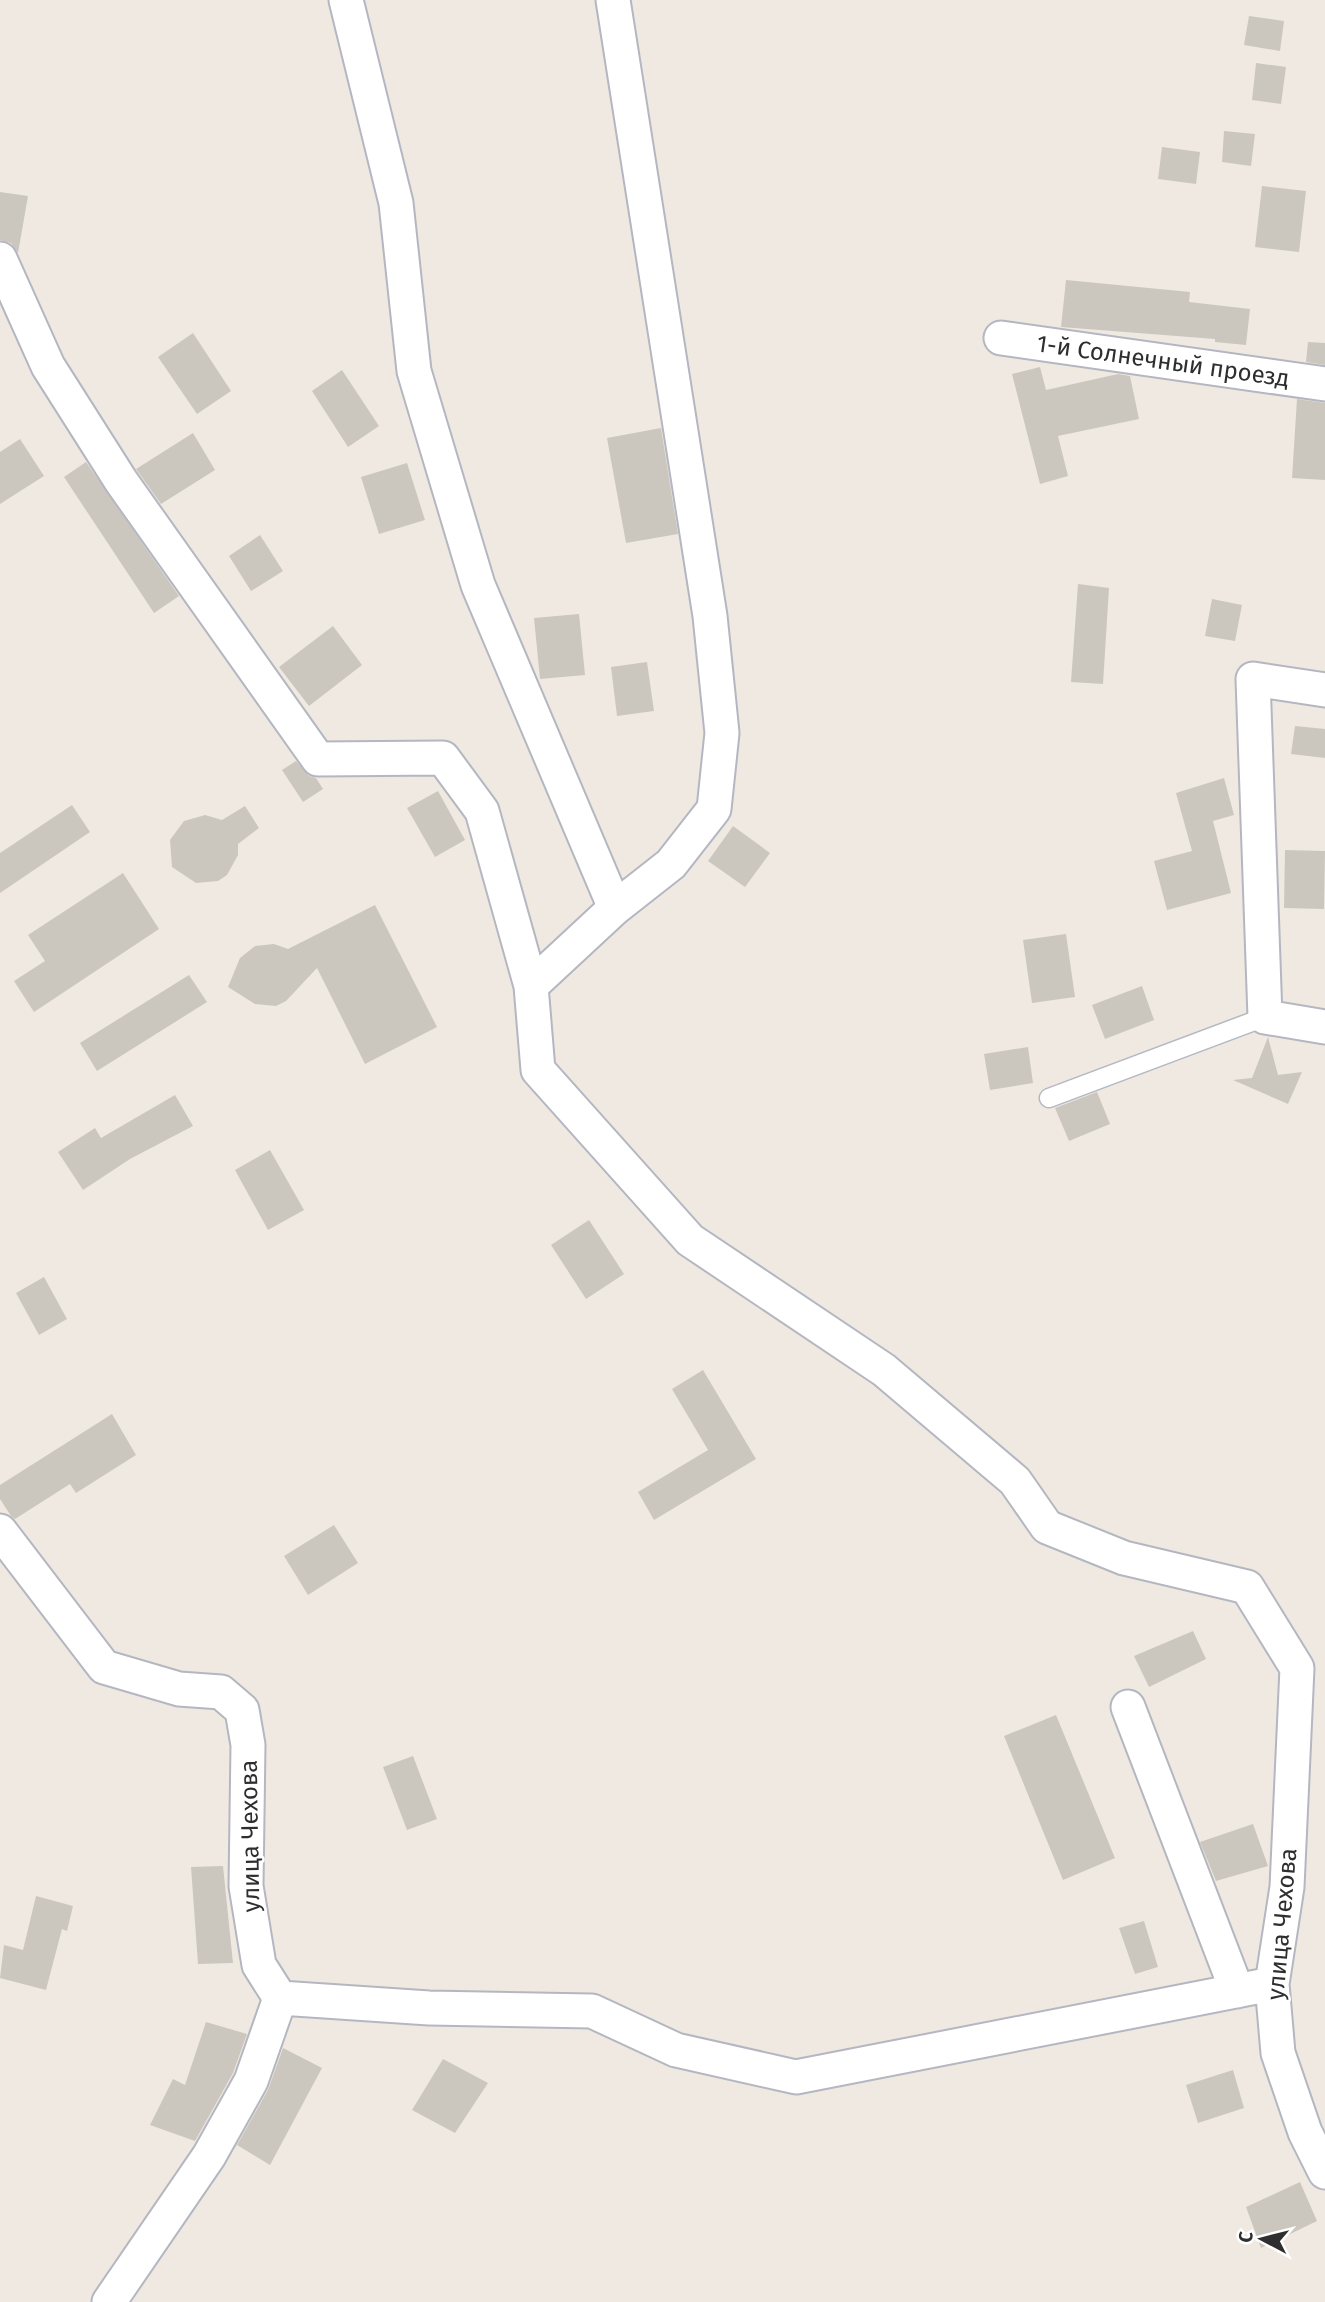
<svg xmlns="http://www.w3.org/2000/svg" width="1325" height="2302" font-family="'Fira Sans',sans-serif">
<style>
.building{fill:#cbc7bf}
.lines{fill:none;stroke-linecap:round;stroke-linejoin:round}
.service-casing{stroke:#b4b7c1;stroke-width:21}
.minor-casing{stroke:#b4b7c1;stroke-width:37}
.service{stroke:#fff;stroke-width:18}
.minor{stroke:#fff;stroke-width:33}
.labels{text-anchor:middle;stroke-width:5;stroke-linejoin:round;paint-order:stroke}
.street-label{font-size:24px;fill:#2e2e2e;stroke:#fff}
</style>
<rect width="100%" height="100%" fill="#efe9e1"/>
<path class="building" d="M 1249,16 L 1284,21 L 1280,51 L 1244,45 Z
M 1256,63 L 1286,67 L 1281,104 L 1252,100 Z
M 1224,131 L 1255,134 L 1251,166 L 1222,162 Z
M 1162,147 L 1200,152 L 1196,184 L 1158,179 Z
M 1262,186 L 1306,191 L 1299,252 L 1255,247 Z
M 0,192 L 28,196 L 18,253 L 11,243 L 0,240 Z
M 1066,280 L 1190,292 L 1189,302 L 1250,309 L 1246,345 L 1215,342 L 1215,339 L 1061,327 Z
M 193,333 L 231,391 L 197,414 L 158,357 Z
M 1308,342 L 1325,343 L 1325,365 L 1306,362 Z
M 1040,367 L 1046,390 L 1118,374 L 1130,376 L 1139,419 L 1058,436 L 1068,476 L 1040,484 L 1012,374 Z
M 342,370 L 379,426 L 348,447 L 312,391 Z
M 1297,399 L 1325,403 L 1325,480 L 1292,478 Z
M 661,428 L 678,534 L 626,543 L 607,438 Z
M 193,433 L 215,470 L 161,504 L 136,469 Z
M 20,439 L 44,476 L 0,504 L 0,452 Z
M 86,462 L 179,596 L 154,613 L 64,477 Z
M 407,463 L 425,520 L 379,534 L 361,477 Z
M 260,535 L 283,571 L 251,591 L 229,556 Z
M 1078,584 L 1109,588 L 1103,684 L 1071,682 Z
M 1212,599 L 1242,605 L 1235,641 L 1205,636 Z
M 579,614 L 585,675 L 540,679 L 534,618 Z
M 333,626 L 362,665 L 309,706 L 279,667 Z
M 647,662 L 654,711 L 617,716 L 611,667 Z
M 1295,726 L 1325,729 L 1325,758 L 1291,754 Z
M 296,761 L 309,776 L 316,778 L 323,789 L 303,802 L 282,770 Z
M 1224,778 L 1234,815 L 1213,821 L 1231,893 L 1167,910 L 1154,861 L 1192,851 L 1176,793 Z
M 438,791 L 465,840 L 435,857 L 407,808 Z
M 72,805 L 90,832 L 0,893 L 0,853 Z
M 245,806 L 259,828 L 238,844 L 238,855 L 227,875 L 218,881 L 196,883 L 172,867 L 170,840 L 184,821 L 205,815 L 222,820 Z
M 733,826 L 770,853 L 745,887 L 708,861 Z
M 1285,850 L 1325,851 L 1324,909 L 1284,908 Z
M 123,873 L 159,929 L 34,1012 L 14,981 L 45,961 L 28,935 Z
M 375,905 L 437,1027 L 365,1064 L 317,968 L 286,1001 L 276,1006 L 255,1004 L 228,987 L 240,958 L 255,946 L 274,944 L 288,949 Z
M 1066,934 L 1075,997 L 1032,1003 L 1023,940 Z
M 189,975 L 207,1002 L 97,1071 L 80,1043 Z
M 1142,986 L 1154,1020 L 1105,1039 L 1092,1005 Z
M 1268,1037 L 1278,1075 L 1302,1072 L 1288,1104 L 1233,1080 L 1252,1078 Z
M 1028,1047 L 1033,1083 L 990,1090 L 984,1054 Z
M 1097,1092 L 1110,1124 L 1069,1141 L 1055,1108 Z
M 175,1095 L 193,1126 L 130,1159 L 83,1190 L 58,1152 L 95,1128 L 101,1138 Z
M 270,1150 L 304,1210 L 268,1230 L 235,1170 Z
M 589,1220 L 624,1274 L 586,1299 L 551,1245 Z
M 44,1277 L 67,1319 L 39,1335 L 16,1293 Z
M 703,1370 L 756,1459 L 654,1520 L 638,1492 L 708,1450 L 672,1389 Z
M 112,1414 L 136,1455 L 76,1493 L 70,1484 L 15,1519 L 11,1516 L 0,1499 L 0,1485 Z
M 334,1525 L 358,1563 L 308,1595 L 284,1556 Z
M 1193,1631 L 1206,1659 L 1149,1687 L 1134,1656 Z
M 1056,1715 L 1115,1858 L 1063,1880 L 1004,1736 Z
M 413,1756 L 437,1819 L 407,1830 L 383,1767 Z
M 1253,1824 L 1268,1866 L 1216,1881 L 1200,1842 Z
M 223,1866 L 233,1963 L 198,1964 L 191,1867 Z
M 36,1896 L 73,1906 L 67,1931 L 62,1929 L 46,1990 L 0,1978 L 4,1945 L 23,1950 Z
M 1144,1921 L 1158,1967 L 1135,1974 L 1119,1928 Z
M 206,2022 L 247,2034 L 233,2073 L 195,2141 L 150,2125 L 173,2079 L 185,2085 Z
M 283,2048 L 322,2068 L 270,2165 L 237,2145 L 268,2090 Z
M 443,2059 L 488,2083 L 455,2133 L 412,2110 Z
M 1233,2070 L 1244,2108 L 1198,2123 L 1186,2085 Z
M 1300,2182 L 1317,2221 L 1261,2248 L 1246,2207 Z"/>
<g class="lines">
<defs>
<path id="service" d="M 1049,1098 L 1265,1017"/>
<path id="minor" d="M 346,0 L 396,203 L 414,371 L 478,585 L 615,908 L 531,986
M 613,0 L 710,616 L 722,733 L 714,809 L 671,864 L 615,908
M 0,259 L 48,366 L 121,481 L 318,759 L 443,758 L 482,811 L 531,986 L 538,1070 L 690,1240 L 884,1370 L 1015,1481 L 1047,1527 L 1124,1558 L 1247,1587 L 1297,1668 L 1287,1887 L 1272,1984 L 1278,2053 L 1305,2132 L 1325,2172
M 1001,338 L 1325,384
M 1325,690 L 1253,679 L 1265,1017 L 1325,1027
M 0,1531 L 104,1667 L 179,1689 L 221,1692 L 242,1710 L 248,1745 L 246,1886 L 259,1965 L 280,1998 L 251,2081 L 209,2156 L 109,2302
M 1128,1707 L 1237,1991
M 280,1998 L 429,2008 L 592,2011 L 676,2050 L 796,2077 L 1272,1984"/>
</defs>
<use href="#service" class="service-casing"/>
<use href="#minor" class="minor-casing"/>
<use href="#service" class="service"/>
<use href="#minor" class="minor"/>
</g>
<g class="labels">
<g class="street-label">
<text transform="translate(1163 361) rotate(8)" y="8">1-й Солнечный проезд</text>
<text transform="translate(250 1836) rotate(-91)" y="8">улица Чехова</text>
<text transform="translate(1282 1924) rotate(-85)" y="8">улица Чехова</text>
</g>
</g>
<g transform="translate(1262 2239) rotate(277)" stroke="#ffffff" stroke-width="5" paint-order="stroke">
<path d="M0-5L12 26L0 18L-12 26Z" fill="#2e2e2e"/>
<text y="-10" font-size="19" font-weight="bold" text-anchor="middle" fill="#2e2e2e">С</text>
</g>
</svg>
